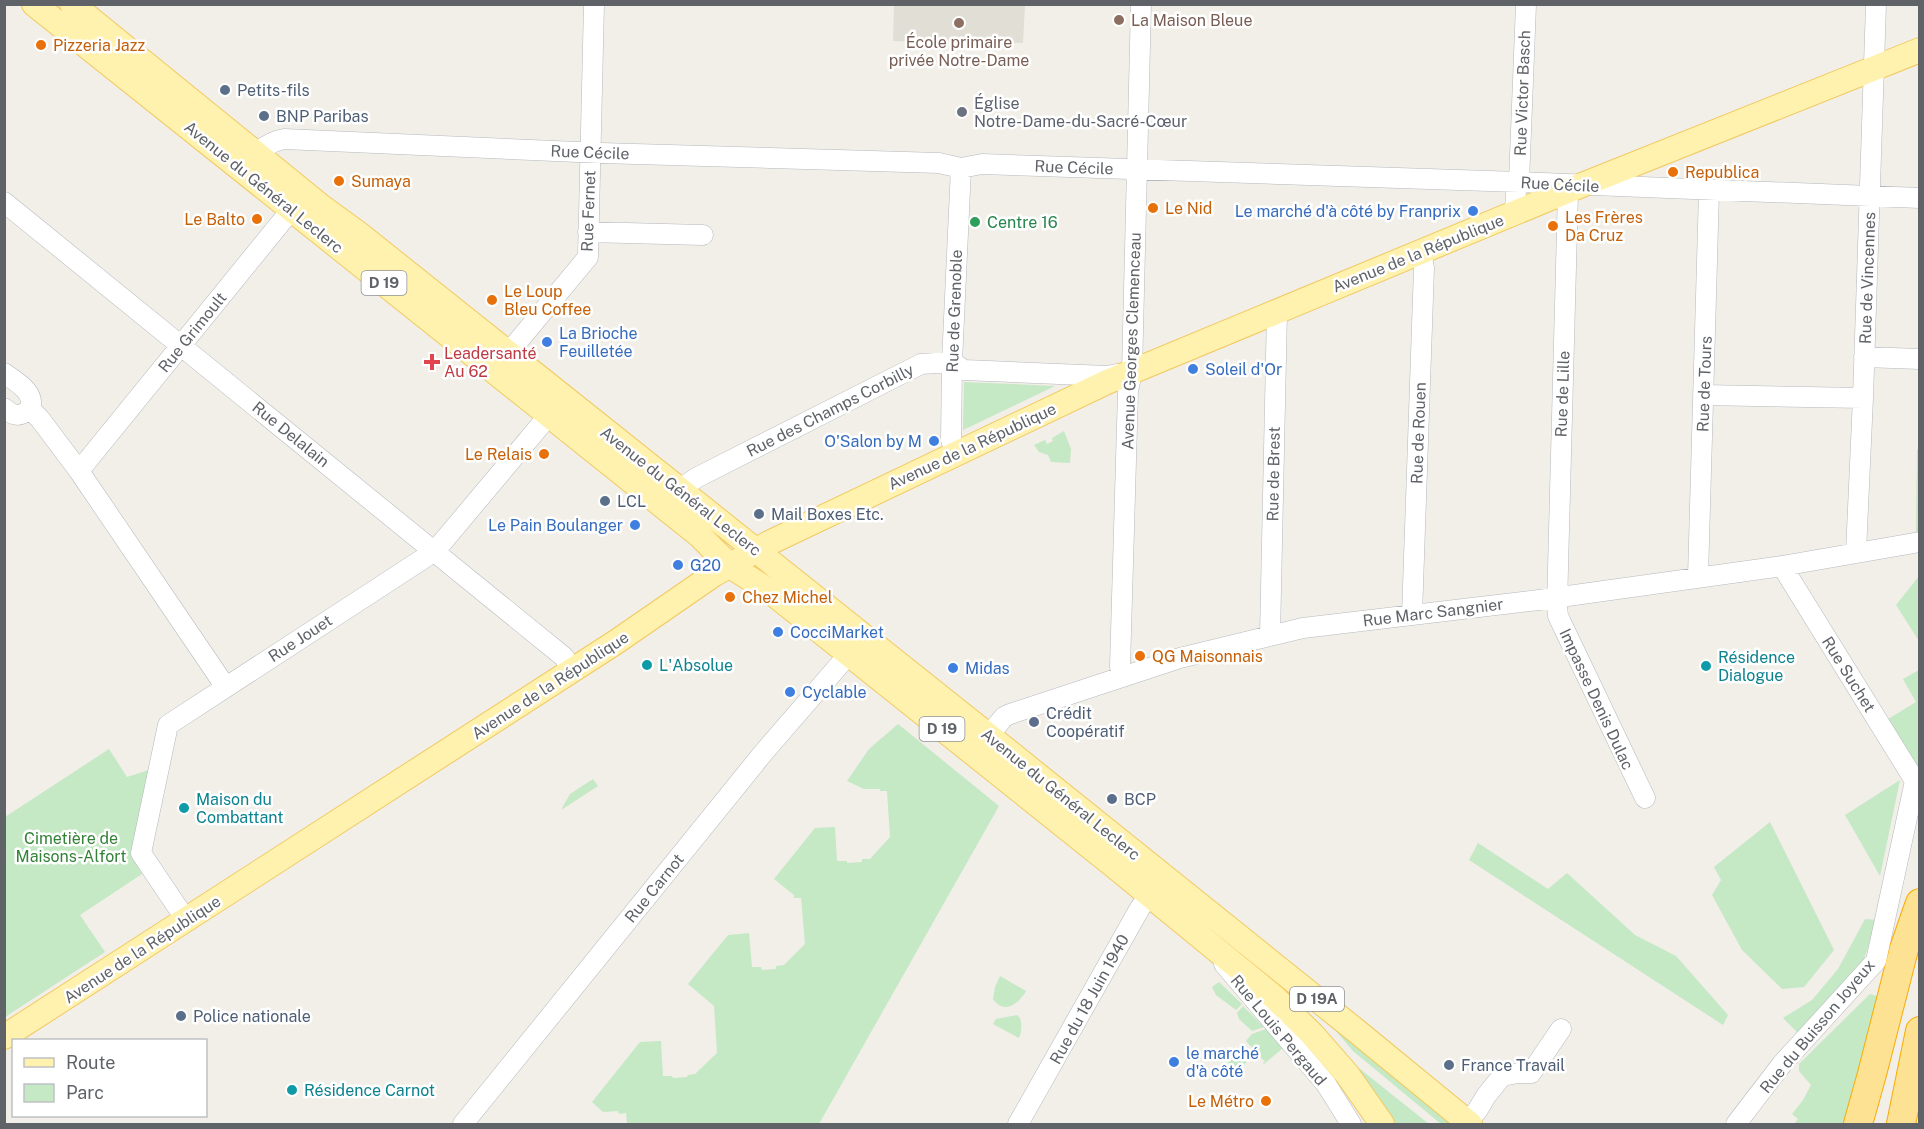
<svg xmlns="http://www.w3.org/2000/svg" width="1924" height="1129" font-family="'Public Sans',sans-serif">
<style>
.education{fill:#e1ded6}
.green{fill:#c5e8c5}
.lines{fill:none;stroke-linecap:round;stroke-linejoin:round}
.minor-casing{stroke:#b5b8bc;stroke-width:21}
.major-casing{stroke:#f2c960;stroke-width:26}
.highway-casing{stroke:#f9ab00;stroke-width:30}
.minor{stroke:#fff;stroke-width:20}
.major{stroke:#fff2af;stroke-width:24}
.highway{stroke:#fde293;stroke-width:28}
.education-dot{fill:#8d6e63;stroke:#fff;stroke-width:2}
.food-dot{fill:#e8710a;stroke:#fff;stroke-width:2}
.service-dot{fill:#5c6f8a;stroke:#fff;stroke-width:2}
.worship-dot{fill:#6b7280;stroke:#fff;stroke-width:2}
.shop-dot{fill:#3f7fe0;stroke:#fff;stroke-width:2}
.leisure-dot{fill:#2e9e5b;stroke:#fff;stroke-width:2}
.health-dot{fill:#e0444e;stroke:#fff;stroke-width:2}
.culture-dot{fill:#0f9aa8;stroke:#fff;stroke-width:2}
.labels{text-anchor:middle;stroke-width:5;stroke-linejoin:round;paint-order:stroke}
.shield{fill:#fff;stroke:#8f9295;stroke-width:1.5}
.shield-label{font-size:15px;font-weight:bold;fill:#5f6368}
.education-label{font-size:16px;fill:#785e54;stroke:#fff;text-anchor:start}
.food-label{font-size:16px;fill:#c56008;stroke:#fff;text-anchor:start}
.service-label{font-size:16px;fill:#4e5e75;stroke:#fff;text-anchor:start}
.street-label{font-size:16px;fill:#5f6368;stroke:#fff}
.worship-label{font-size:16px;fill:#5b616d;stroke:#fff;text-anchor:start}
.shop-label{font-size:16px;fill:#366cbe;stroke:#fff;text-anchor:start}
.leisure-label{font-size:16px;fill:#27864d;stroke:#fff;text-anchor:start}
.health-label{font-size:16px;fill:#be3a42;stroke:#fff;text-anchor:start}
.culture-label{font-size:16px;fill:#0d838f;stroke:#fff;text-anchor:start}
.park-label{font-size:16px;fill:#348238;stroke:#fff}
</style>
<rect width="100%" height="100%" fill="#f1efe8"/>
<path class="education" d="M 894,5 L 1025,5 L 1023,43 L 917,39 L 917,42 L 893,41 Z"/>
<path class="green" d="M 964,382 L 1055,386 L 963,430 Z
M 1064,431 L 1071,449 L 1070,463 L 1051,462 L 1048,455 L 1039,452 L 1034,445 L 1045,440 L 1047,444 L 1053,441 L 1052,438 Z
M 1917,449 L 1920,449 L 1920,532 L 1916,533 Z
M 1919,576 L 1919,641 L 1896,605 Z
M 1919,670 L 1920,767 L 1919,768 L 1888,719 L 1916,702 L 1903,679 Z
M 898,724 L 999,806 L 819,1124 L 627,1124 L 626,1113 L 619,1114 L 618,1111 L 603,1112 L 592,1102 L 640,1042 L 661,1041 L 663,1076 L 672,1076 L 673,1078 L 687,1077 L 688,1075 L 695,1074 L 717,1053 L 714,1006 L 688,984 L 728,935 L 749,933 L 752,967 L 761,967 L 762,970 L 776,969 L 776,966 L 784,965 L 805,944 L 801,898 L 794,898 L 794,895 L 774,879 L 815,828 L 835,827 L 837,861 L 847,861 L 847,863 L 862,862 L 862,859 L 870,859 L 890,837 L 887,791 L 880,791 L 880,789 L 864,789 L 847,781 L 869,749 Z
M 109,749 L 127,777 L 149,770 L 132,857 L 142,874 L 80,915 L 105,952 L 5,1017 L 5,817 Z
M 593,779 L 598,786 L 561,810 L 570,794 Z
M 1900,780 L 1880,876 L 1845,815 Z
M 1770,822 L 1834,950 L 1804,987 L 1782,989 L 1742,950 L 1712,895 L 1721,880 L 1714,867 Z
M 1478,843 L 1548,889 L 1567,873 L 1635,935 L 1676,956 L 1728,1015 L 1723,1025 L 1469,860 Z
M 1865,919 L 1877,920 L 1863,962 L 1799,1034 L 1783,1018 L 1812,1000 L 1838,969 Z
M 1000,976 L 1026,991 C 1019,1004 1004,1015 993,999 L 995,987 Z
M 1219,982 L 1242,1004 L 1236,1010 L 1216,995 L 1212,987 Z
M 1870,994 L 1883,998 L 1847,1124 L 1794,1124 L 1798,1119 L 1792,1114 L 1803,1100 L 1811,1085 L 1799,1071 L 1799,1064 Z
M 1286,996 L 1323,1028 L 1330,1038 L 1355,1065 L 1429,1124 L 1392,1124 Z
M 1243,1006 L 1264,1027 L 1252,1031 L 1239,1019 L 1237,1013 Z
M 1017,1015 C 1023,1019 1022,1032 1019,1038 L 993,1024 L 996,1019 Z
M 1330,1024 L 1458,1124 L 1441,1124 L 1353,1051 Z
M 1266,1029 L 1283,1048 L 1264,1064 L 1263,1063 L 1265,1061 L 1261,1058 L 1246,1041 L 1252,1034 Z
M1227 1058a10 10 0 1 1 20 0a10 10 0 1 1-20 0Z"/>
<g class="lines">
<defs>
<path id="minor" d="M 247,163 C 257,151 268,142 284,139 L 601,153 L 939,163 L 961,168 L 982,164 L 1519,182 L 1920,198
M 1568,191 L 1557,606 L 1558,616 L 1645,798
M 4,202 L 564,657 L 572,670
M 1515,213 L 1516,189 L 1519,182 L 1526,4
M 588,232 L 703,235
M 1864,357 L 1920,359
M 500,363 L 588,257 L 594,4
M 4,373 C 16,382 36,392 30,409 C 20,417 14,417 4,408
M 1703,395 L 1863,398
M 30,409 L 40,419 L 79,471 L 225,686
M 956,454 L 951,440 L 952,362 L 961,168
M 79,471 L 300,199
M 679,490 L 696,478 L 921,364 L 952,362 L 964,370 L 1107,376 L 1117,374
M 1856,552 L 1863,398 L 1876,4
M 1698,577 L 1709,191
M 1412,615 L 1424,268 L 1421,252
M 1270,636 L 1277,311
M 1124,676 L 1120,667 L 1128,391 L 1132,372 L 1141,4
M 979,747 L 1004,717 L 1010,714 L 1180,658 L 1303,628 L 1539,600 L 1782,566 L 1920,542
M 182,923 L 182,914 L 141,853 L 168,725 L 435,551 L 539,427 L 549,416 L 563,415
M 1224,964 L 1326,1084 L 1351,1124
M 1467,1121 L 1477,1111 L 1486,1096 L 1502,1076 L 1518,1073 L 1531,1073 L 1561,1029
M 463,1124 L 764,752 L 848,655
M 1018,1124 L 1140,908 L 1158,883
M 1736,1124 L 1782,1064 L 1876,961 L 1915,781 L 1782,566"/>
<path id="major" d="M 34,4 L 699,535 L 730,566 L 771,592 L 815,627 L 1113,865 L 1274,997 L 1312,1034 L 1347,1074 L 1382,1124
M 72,4 L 322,207 L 359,234 L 1009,752 L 1354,1029 L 1470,1124
M 4,1037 L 616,642 L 713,575 L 769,543 L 1107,382 L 1582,185 L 1920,50"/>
<path id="highway" d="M 1858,1124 L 1872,1074 L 1904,949 L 1920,903
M 1901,1124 L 1920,1031"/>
</defs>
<use href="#minor" class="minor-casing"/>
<use href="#major" class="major-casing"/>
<use href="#highway" class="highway-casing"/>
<use href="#minor" class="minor"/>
<use href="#major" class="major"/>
<use href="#highway" class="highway"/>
</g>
<g class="education-dot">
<circle cx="1119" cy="20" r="6"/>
<circle cx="959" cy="23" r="6"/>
</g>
<g class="food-dot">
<circle cx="41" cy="45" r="6"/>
<circle cx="1673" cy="172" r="6"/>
<circle cx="339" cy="181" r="6"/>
<circle cx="1153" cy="208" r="6"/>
<circle cx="257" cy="219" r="6"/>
<circle cx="1553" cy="226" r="6"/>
<circle cx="492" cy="300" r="6"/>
<circle cx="544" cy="454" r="6"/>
<circle cx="730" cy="597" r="6"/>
<circle cx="1140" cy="656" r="6"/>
<circle cx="1266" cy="1101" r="6"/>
</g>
<g class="service-dot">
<circle cx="225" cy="90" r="6"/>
<circle cx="264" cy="116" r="6"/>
<circle cx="605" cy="501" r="6"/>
<circle cx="759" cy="514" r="6"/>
<circle cx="1034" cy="722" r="6"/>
<circle cx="1112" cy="799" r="6"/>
<circle cx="181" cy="1016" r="6"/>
<circle cx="1449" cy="1065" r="6"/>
</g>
<circle class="worship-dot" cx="962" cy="112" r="6"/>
<g class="shop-dot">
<circle cx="1473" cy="211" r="6"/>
<circle cx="547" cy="342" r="6"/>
<circle cx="1193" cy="369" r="6"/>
<circle cx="934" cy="441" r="6"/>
<circle cx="635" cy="525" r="6"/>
<circle cx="678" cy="565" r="6"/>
<circle cx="778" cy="632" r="6"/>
<circle cx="953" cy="668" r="6"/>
<circle cx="790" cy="692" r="6"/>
<circle cx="1174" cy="1062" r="6"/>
</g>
<circle class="leisure-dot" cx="975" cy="222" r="6"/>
<path class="health-dot" d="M429 353h6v6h6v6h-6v6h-6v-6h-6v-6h6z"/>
<g class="culture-dot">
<circle cx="647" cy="665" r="6"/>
<circle cx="1706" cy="666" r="6"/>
<circle cx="184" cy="808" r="6"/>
<circle cx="292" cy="1090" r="6"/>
</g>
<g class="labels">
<g class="shield">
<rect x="361.5" y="271" width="45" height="24" rx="4.5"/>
<rect x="919.5" y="717" width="45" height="24" rx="4.5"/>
<rect x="1290" y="987" width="54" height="24" rx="4.5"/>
</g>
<g class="shield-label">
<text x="384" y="288">D 19</text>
<text x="942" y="734">D 19</text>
<text x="1317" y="1004">D 19A</text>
</g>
<g class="education-label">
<text x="1131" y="26">La Maison Bleue</text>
<text x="959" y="48" text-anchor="middle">École primaire<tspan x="959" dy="18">privée Notre-Dame</tspan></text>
</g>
<g class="food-label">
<text x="53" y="51">Pizzeria Jazz</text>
<text x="1685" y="178">Republica</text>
<text x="351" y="187">Sumaya</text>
<text x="1165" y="214">Le Nid</text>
<text x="1565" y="223">Les Frères<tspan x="1565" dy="18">Da Cruz</tspan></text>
<text x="245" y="225" text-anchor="end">Le Balto</text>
<text x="504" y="297">Le Loup<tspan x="504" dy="18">Bleu Coffee</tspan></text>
<text x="532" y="460" text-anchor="end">Le Relais</text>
<text x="742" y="603">Chez Michel</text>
<text x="1152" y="662">QG Maisonnais</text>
<text x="1254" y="1107" text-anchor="end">Le Métro</text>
</g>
<g class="service-label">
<text x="237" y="96">Petits-fils</text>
<text x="276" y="122">BNP Paribas</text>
<text x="617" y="507">LCL</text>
<text x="771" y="520">Mail Boxes Etc.</text>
<text x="1046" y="719">Crédit<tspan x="1046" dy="18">Coopératif</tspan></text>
<text x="1124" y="805">BCP</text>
<text x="193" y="1022">Police nationale</text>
<text x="1461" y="1071">France Travail</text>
</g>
<g class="street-label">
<text transform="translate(1522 93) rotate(-88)" y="6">Rue Victor Basch</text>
<text transform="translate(590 152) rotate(2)" y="6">Rue Cécile</text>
<text transform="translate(1074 167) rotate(2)" y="6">Rue Cécile</text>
<text transform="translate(1560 184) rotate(3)" y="6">Rue Cécile</text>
<text transform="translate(264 187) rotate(39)" y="6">Avenue du Général Leclerc</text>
<text transform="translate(588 211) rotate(-88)" y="6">Rue Fernet</text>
<text transform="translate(1418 253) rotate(-22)" y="6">Avenue de la République</text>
<text transform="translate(1867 278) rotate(-88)" y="6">Rue de Vincennes</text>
<text transform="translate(954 311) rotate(-88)" y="6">Rue de Grenoble</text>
<text transform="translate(192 332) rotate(-51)" y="6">Rue Grimoult</text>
<text transform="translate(1131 341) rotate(-88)" y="6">Avenue Georges Clemenceau</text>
<text transform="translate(1704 384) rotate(-88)" y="6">Rue de Tours</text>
<text transform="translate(1562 394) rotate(-88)" y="6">Rue de Lille</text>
<text transform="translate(830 410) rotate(-27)" y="6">Rue des Champs Corbilly</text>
<text transform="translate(1418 433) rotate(-88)" y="6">Rue de Rouen</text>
<text transform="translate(291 434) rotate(39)" y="6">Rue Delalain</text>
<text transform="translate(972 446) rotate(-25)" y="6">Avenue de la République</text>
<text transform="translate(1273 474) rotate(-89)" y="6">Rue de Brest</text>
<text transform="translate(681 491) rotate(38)" y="6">Avenue du Général Leclerc</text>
<text transform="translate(1433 612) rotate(-7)" y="6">Rue Marc Sangnier</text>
<text transform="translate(300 638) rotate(-33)" y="6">Rue Jouet</text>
<text transform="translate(1849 674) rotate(58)" y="6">Rue Suchet</text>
<text transform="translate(550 685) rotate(-33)" y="6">Avenue de la République</text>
<text transform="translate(1597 699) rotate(65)" y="6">Impasse Denis Dulac</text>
<text transform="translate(1061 794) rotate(39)" y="6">Avenue du Général Leclerc</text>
<text transform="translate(654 888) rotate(-51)" y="6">Rue Carnot</text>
<text transform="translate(142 949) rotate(-33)" y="6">Avenue de la République</text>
<text transform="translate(1089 999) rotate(-61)" y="6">Rue du 18 Juin 1940</text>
<text transform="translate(1817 1026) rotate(-50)" y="6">Rue du Buisson Joyeux</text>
<text transform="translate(1279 1030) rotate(50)" y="6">Rue Louis Pergaud</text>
</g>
<g class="worship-label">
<text x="974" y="109">Église<tspan x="974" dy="18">Notre-Dame-du-Sacré-Cœur</tspan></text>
</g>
<g class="shop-label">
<text x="1461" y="217" text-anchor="end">Le marché d'à côté by Franprix</text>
<text x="559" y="339">La Brioche<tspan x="559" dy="18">Feuilletée</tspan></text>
<text x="1205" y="375">Soleil d'Or</text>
<text x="922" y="447" text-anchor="end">O'Salon by M</text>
<text x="623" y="531" text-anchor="end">Le Pain Boulanger</text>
<text x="690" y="571">G20</text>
<text x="790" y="638">CocciMarket</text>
<text x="965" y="674">Midas</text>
<text x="802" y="698">Cyclable</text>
<text x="1186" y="1059">le marché<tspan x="1186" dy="18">d'à côté</tspan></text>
</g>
<g class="leisure-label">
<text x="987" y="228">Centre 16</text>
</g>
<g class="health-label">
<text x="444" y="359">Leadersanté<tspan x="444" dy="18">Au 62</tspan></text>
</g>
<g class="culture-label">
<text x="1718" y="663">Résidence<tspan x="1718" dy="18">Dialogue</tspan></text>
<text x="659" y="671">L'Absolue</text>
<text x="196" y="805">Maison du<tspan x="196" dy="18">Combattant</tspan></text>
<text x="304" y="1096">Résidence Carnot</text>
</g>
<g class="park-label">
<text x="71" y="844">Cimetière de<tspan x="71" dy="18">Maisons-Alfort</tspan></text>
</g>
</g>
<rect width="1924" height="1129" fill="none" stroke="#5f6368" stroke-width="12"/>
<rect x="12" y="1039" width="195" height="78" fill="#ffffff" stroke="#bfc1c3" stroke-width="1.5"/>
<rect x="24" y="1058" width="30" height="9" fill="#fff2af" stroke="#bfc1c3" stroke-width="1.5"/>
<text x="66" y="1069" font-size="18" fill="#5f6368">Route</text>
<rect x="24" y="1084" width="30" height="18" fill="#c5e8c5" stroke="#bfc1c3" stroke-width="1.5"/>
<text x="66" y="1099" font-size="18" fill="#5f6368">Parc</text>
</svg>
